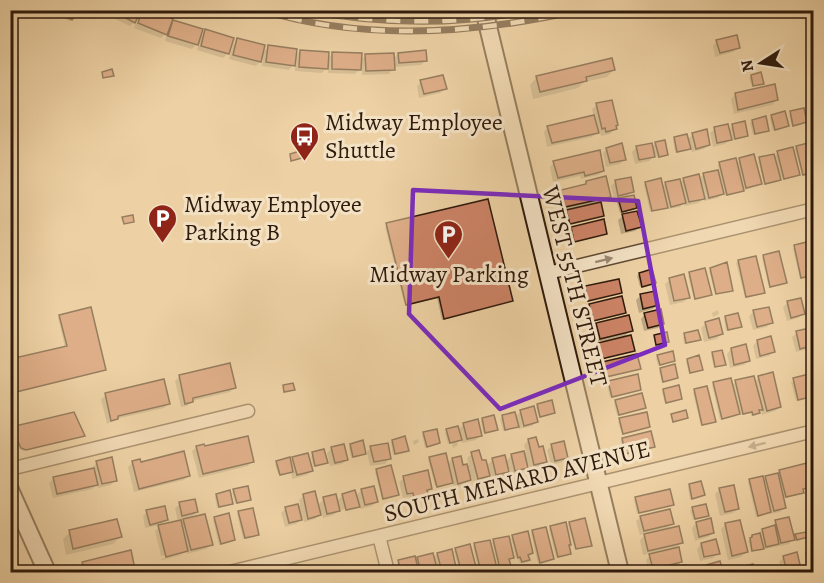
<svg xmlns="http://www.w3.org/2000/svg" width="824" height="583" font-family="Alegreya,serif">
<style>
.shadow{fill:#0003}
.building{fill:#cc8366;stroke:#2e1a0c;stroke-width:1.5}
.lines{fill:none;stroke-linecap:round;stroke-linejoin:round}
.minor-casing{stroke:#5e4832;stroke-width:15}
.secondary-casing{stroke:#2e1a0c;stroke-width:20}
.minor{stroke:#f3e1c4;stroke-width:12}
.secondary{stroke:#f3e1c4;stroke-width:16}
.rail-casing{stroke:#2e1a0c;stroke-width:7}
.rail{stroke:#f3e1c4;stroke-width:4.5;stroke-dasharray:14;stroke-linecap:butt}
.oneway{fill:#9a8771}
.marked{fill:none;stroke:#7b2cbf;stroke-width:4.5;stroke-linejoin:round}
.labels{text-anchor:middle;stroke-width:6;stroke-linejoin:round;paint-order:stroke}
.poi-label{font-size:24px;fill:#2e1a0c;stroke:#f3e1c4;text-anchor:start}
.street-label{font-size:24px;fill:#2e1a0c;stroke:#f3e1c4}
</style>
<rect width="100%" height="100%" fill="#edd1a4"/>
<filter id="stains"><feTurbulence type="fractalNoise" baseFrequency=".00333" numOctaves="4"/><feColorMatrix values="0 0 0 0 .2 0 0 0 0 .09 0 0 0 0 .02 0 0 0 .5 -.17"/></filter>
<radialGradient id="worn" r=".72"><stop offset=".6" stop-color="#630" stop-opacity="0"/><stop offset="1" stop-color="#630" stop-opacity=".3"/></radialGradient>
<path class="shadow" d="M 56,10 L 65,10 L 71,19 L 69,21 L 55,13 Z
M 105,10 L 140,10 L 138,15 L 143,10 L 168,27 L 174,21 L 199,38 L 206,31 L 228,53 L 223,58 L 197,50 L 199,42 L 192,49 L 165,41 L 167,32 L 161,38 L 134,28 L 138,18 L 130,26 L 104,14 Z
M 238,40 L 262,53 L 269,47 L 294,57 L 300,51 L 327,59 L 333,54 L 360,61 L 366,55 L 393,59 L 398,54 L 426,60 L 421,65 L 394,67 L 389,74 L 362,75 L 362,68 L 355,74 L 328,73 L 328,66 L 322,73 L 295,71 L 295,63 L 289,70 L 262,66 L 263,58 L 256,66 L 229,59 L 233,45 Z
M 717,41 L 738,48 L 733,52 L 715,57 L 713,46 Z
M 614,70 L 607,77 L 584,82 L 578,88 L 533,99 L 530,85 L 537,77 Z
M 751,76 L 762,84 L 752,87 L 749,78 Z
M 421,82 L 445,89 L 440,93 L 419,98 L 417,86 Z
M 735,95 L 777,100 L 772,105 L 734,114 L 731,99 Z
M 597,105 L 614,127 L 615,129 L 610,134 L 601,136 L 600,132 L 596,133 L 592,137 L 547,147 L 544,132 L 548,127 L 594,117 L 592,109 Z
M 814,105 L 814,123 L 808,124 L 807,120 L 804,124 L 792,127 L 789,115 L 791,113 L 804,112 Z
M 772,116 L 787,126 L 773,131 L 770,118 Z
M 752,121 L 767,130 L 753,135 L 750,123 Z
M 744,123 L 747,135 L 733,140 L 730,128 Z
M 715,129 L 730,139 L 725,144 L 713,147 L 710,133 Z
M 693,134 L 709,145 L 704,149 L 692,152 L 690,147 L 687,150 L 675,153 L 673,140 L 674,138 L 687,140 Z
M 656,143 L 667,154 L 665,156 L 657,158 L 656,154 L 649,161 L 635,164 L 632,152 L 636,148 L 652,147 Z
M 811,144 L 814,157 L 814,173 L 802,176 L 795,149 Z
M 607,149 L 624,159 L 620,164 L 606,167 L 603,153 Z
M 778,152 L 798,175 L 782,180 L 782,177 L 777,182 L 764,185 L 758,161 L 776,155 Z
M 740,160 L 760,184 L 758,186 L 725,196 L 724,192 L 718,198 L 704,201 L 704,198 L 699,203 L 685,206 L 684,203 L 680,207 L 650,212 L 644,185 L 645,183 L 661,188 L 665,184 L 680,183 L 684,179 L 699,179 L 704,174 L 719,171 L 718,165 L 720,164 L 736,164 Z
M 554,163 L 603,171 L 598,175 L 581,179 L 580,176 L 553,182 L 550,167 Z
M 586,182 L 609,196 L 604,201 L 599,202 L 603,216 L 568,225 L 565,214 L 570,209 L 561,211 L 557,196 L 561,191 L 582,186 Z
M 615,182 L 632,191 L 626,198 L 636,208 L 634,210 L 620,213 L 617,202 L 621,198 L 614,199 L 611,186 Z
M 623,216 L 640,227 L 635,231 L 621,234 L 618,220 Z
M 387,225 L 511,300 L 442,320 L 437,298 L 405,306 L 385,227 Z
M 571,228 L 606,234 L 573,243 L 570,230 Z
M 795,247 L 814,259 L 814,275 L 800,279 L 793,249 Z
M 764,256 L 785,282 L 783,284 L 769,288 L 762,258 Z
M 738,261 L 763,292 L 761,294 L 745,298 L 736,263 Z
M 711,269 L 732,290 L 730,292 L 715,295 L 709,271 Z
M 639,274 L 654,283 L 640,287 L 637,276 Z
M 690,274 L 710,294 L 709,296 L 694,300 L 688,276 Z
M 670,279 L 688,297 L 684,302 L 670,305 L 665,284 Z
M 586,288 L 620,293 L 587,302 L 584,290 Z
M 654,292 L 657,305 L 653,309 L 639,313 L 636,300 L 640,296 Z
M 788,302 L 803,314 L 798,318 L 787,321 L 783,307 Z
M 589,305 L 624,313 L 591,322 L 587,307 Z
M 718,310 L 719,314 L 713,317 L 712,313 Z
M 754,311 L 771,322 L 767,327 L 753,330 L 749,316 Z
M 645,314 L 662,324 L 658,328 L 644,331 L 641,319 Z
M 60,316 L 105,370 L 10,393 L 10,361 L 65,348 L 58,318 Z
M 725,317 L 740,327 L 726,331 L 724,319 Z
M 706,323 L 721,334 L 717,339 L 704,342 L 701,328 Z
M 597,324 L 631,330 L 623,338 L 633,351 L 600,360 L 596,346 L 602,341 L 595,342 L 592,329 Z
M 797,333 L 813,344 L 808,349 L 796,352 L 792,337 Z
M 685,335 L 699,340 L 684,344 L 683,337 Z
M 757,341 L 773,352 L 769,356 L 756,359 L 753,346 Z
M 731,349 L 748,361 L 744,365 L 730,368 L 727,354 Z
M 713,353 L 725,364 L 723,366 L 714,368 L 711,355 Z
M 658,356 L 673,361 L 658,366 L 656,358 Z
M 687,360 L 701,370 L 689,374 L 686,362 Z
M 603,363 L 639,369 L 605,378 L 601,365 Z
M 661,369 L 677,378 L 662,383 L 659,371 Z
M 808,376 L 812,396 L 796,401 L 791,382 Z
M 179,377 L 234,388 L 230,392 L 192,401 L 187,406 L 181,407 L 175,381 Z
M 759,377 L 780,407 L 775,411 L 762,415 L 761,409 L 756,415 L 751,416 L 751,413 L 741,415 L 740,412 L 736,416 L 720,420 L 712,385 L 714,383 L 732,385 L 736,382 L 754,382 Z
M 609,382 L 640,389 L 610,398 L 607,384 Z
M 664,390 L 680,398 L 665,404 L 662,392 Z
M 694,391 L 715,421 L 713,423 L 701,426 L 693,393 Z
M 106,395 L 169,403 L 164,408 L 116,419 L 107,424 L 101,399 Z
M 616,401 L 644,408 L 617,416 L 614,403 Z
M 538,405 L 553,412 L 539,418 L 536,407 Z
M 521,411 L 536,422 L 532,426 L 519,429 L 518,425 L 515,428 L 503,431 L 500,418 L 514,414 L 515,417 Z
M 483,419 L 497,429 L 483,433 L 481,421 Z
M 620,420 L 649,427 L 622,435 L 618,422 Z
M 464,424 L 480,435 L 476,440 L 462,443 L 462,439 L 457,442 L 458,445 L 453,448 L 452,443 L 448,444 L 445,433 L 447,431 L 458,430 Z
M 12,428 L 83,436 L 23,451 L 19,449 L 10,431 Z
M 424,433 L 439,443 L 425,448 L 422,435 Z
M 418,439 L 419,442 L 414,445 L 413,441 Z
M 622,439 L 653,447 L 624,455 L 621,441 Z
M 528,440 L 545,462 L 540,466 L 530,469 L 529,465 L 522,472 L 511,474 L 510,469 L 503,476 L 492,478 L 491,474 L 484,480 L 473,483 L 472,477 L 465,484 L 454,487 L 452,481 L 435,486 L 428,460 L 430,458 L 447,465 L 452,459 L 460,458 L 462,467 L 469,465 L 467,458 L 472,454 L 486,466 L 493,459 L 505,462 L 512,455 L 526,452 L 524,445 Z
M 392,441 L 407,450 L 393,455 L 391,443 Z
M 350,445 L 365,453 L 351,458 L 349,447 Z
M 552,446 L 566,457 L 562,462 L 551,465 L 547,450 Z
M 197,447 L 252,461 L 248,466 L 199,478 L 192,451 Z
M 371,447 L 389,459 L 385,464 L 370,466 L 367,452 Z
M 332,448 L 347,459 L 342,464 L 330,466 L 327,453 Z
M 313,454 L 326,463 L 313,467 L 311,456 Z
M 293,458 L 311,471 L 307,475 L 292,479 L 291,471 L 278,474 L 275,464 L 277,462 L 289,461 Z
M 97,462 L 115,480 L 111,485 L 98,488 L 97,484 L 92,489 L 53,498 L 49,483 L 53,479 L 93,469 L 93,467 Z
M 133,462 L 140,464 L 189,476 L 184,480 L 134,492 L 128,467 Z
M 377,471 L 397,495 L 395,496 L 382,500 L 375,472 Z
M 780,471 L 811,486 L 801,490 L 800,494 L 782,499 L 784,508 L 780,512 L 756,517 L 748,482 L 750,481 L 762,481 L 766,477 L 778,474 Z
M 404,478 L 430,489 L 422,499 L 410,501 L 409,497 L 403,498 L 399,482 Z
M 689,486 L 703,495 L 690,500 L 688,487 Z
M 733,486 L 738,508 L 733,513 L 720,516 L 715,494 L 719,490 Z
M 362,490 L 377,502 L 372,506 L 361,509 L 360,505 L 353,511 L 342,514 L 355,510 L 355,507 L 341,510 L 340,508 L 334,515 L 323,518 L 322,513 L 315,519 L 304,522 L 303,518 L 296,524 L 285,527 L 281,513 L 286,508 L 300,505 L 299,500 L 303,496 L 314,493 L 317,506 L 324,499 L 336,502 L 343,495 L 355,496 Z
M 234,491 L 250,499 L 235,504 L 232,492 Z
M 216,495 L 232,503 L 217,508 L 215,497 Z
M 636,498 L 672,504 L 637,514 L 634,500 Z
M 180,504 L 197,512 L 189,519 L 211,545 L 206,549 L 187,554 L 186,551 L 183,554 L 183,551 L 161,556 L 155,531 L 161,525 L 145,528 L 143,516 L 147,512 L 166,520 L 159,527 L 178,522 L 175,508 Z
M 705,505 L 707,515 L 693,520 L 690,510 Z
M 239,512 L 258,534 L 256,536 L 243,539 L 237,514 Z
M 641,517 L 672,524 L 665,531 L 681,542 L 677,547 L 681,562 L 673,570 L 684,567 L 685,572 L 657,572 L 659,570 L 649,572 L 646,560 L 653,553 L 643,555 L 640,540 L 646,533 L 640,535 L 636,521 Z
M 215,518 L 234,540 L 232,541 L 219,545 L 213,520 Z
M 739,521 L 746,552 L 741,557 L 728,560 L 721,529 L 725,525 Z
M 776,521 L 793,539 L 796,536 L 806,537 L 795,541 L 794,538 L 789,544 L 751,552 L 748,541 L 751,538 L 762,530 L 772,528 Z
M 814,521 L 814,537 L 813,538 L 809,524 Z
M 570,523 L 590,545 L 588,547 L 575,550 L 568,525 Z
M 696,523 L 713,533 L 708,537 L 695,541 L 692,528 Z
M 551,527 L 570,545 L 567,547 L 569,553 L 567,555 L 556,558 L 549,529 Z
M 70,532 L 120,537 L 113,544 L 66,555 L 63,539 Z
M 533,532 L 552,559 L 551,560 L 538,564 L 531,533 Z
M 513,536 L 532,553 L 527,555 L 528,560 L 526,562 L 520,563 L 518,558 L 516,558 L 511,538 Z
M 494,541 L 513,558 L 508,560 L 509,566 L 508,568 L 499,570 L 492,542 Z
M 701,544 L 718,553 L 713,558 L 700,561 L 697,549 Z
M 475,545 L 495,568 L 493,570 L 479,572 L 473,547 Z
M 456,549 L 474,566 L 472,568 L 459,571 L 454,551 Z
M 814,553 L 814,566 L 807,568 L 805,556 Z
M 183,554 L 182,555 L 162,560 L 161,559 Z
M 437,554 L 455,571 L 454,572 L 399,572 L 397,564 L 398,562 L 415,562 L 418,558 L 433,558 Z
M 784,557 L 799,568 L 795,572 L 782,572 L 779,562 Z
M 10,561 L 16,572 L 10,572 Z
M 83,563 L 134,568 L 129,572 L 77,572 L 76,570 Z
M 719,563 L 721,572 L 706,572 L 705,568 L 707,566 Z"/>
<path class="building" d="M 69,10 L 76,14 L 72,20 L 55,11 Z
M 111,10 L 141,10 L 135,23 Z
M 142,10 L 151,10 L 173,19 L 167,35 L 138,23 Z
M 173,20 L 203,29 L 198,45 L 168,36 Z
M 205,29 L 234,38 L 229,54 L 201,46 Z
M 737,35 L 740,48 L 720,53 L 716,40 Z
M 237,38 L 265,45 L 261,62 L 233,55 Z
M 268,45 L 297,49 L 295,66 L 266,62 Z
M 300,50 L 329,52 L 328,69 L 299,67 Z
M 426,50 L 427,61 L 399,63 L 398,53 Z
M 332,52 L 362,53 L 361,70 L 332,69 Z
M 394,53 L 395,70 L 366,71 L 365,54 Z
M 612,58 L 615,70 L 586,77 L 587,81 L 540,92 L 536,76 Z
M 112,69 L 114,76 L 103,78 L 102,72 Z
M 761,72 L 764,84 L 753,86 L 751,75 Z
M 443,75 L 447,89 L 424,94 L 420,80 Z
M 775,84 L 778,100 L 738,110 L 735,93 Z
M 612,100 L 618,125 L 616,126 L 617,129 L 606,132 L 605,128 L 602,129 L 596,103 Z
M 804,108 L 807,122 L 793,126 L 790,111 Z
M 785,111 L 789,126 L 775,130 L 771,115 Z
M 594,115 L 599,133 L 552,143 L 547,126 Z
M 766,116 L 769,131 L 755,134 L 752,120 Z
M 745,121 L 748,136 L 735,139 L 732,124 Z
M 728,124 L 732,140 L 717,143 L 714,127 Z
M 707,129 L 710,145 L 696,149 L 692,133 Z
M 687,134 L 691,149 L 677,152 L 674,137 Z
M 665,140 L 668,155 L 659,157 L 655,142 Z
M 812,142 L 814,172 L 803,175 L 796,146 Z
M 622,143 L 626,160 L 610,163 L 606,148 Z
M 652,143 L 655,157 L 639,160 L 636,146 Z
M 793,147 L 800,175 L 784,179 L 777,151 Z
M 600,150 L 604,171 L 585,176 L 584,172 L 558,178 L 553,161 Z
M 300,151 L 302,158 L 291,161 L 290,154 Z
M 754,154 L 762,184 L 746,188 L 739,158 Z
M 774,154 L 781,180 L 765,184 L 759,157 Z
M 736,158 L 744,191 L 727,195 L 719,162 Z
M 718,170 L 724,194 L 709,198 L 703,173 Z
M 699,174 L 705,199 L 689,202 L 683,178 Z
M 606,176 L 611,197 L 565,207 L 561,190 L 586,184 L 586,181 Z
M 631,177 L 634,192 L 618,196 L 615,180 Z
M 661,178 L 668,208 L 652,211 L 645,182 Z
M 680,179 L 686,203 L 671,207 L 665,182 Z
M 634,195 L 637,208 L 622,212 L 618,198 Z
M 488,199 L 513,301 L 444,319 L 439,297 L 406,305 L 386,223 Z
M 601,202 L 604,216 L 570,224 L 566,210 Z
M 637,211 L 642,227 L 626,231 L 622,214 Z
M 133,215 L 134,222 L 124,224 L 122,217 Z
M 604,219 L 607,234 L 574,242 L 571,227 Z
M 811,241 L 814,252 L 814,275 L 801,278 L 794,245 Z
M 779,251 L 787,283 L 770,287 L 763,255 Z
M 756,256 L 765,293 L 746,297 L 738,260 Z
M 727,262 L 733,291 L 716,294 L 710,268 Z
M 705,268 L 712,295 L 695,299 L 689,272 Z
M 652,269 L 656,283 L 642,287 L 639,273 Z
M 684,274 L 690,298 L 674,301 L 669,278 Z
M 619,279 L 622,293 L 588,301 L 585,286 Z
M 655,291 L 659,305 L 643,309 L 640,294 Z
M 622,296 L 626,313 L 593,321 L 589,304 Z
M 801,298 L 805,314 L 791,318 L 787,301 Z
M 91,307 L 106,370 L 12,393 L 10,359 L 67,346 L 59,315 Z
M 769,307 L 773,323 L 757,327 L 753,310 Z
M 661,309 L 664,324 L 648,328 L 644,313 Z
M 738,313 L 742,327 L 728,330 L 725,316 Z
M 629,315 L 633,331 L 600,339 L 596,323 Z
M 719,318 L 723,334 L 709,338 L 705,322 Z
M 810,328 L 814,345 L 800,349 L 796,331 Z
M 698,330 L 701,340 L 686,343 L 684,333 Z
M 667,332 L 669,342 L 656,345 L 654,335 Z
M 631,335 L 635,351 L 601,359 L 598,343 Z
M 771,336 L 775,352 L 760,356 L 757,340 Z
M 746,344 L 750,361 L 734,365 L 731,348 Z
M 722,350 L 726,365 L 715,367 L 712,352 Z
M 673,351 L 675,361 L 660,365 L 657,355 Z
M 637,354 L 641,369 L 606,377 L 602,362 Z
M 699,355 L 703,370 L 690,373 L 687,359 Z
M 230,363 L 236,388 L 193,398 L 193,402 L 185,404 L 179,375 Z
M 675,364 L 678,378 L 663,382 L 660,368 Z
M 773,372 L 781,407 L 767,411 L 758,376 Z
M 638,374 L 641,390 L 612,397 L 608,381 Z
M 809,374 L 814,396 L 798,400 L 793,378 Z
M 754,376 L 763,410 L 759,410 L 760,413 L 753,415 L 752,412 L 743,414 L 735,380 Z
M 731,378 L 740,414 L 722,419 L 713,382 Z
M 164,379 L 170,404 L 118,416 L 118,419 L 111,421 L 105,393 Z
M 293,383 L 295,390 L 284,392 L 283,385 Z
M 679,385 L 682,399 L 666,403 L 663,389 Z
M 707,386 L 716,422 L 702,425 L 694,389 Z
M 642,393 L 646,408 L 619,415 L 615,400 Z
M 552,400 L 555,413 L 540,417 L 537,404 Z
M 534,406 L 538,422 L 524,426 L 520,410 Z
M 686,410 L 688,418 L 673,422 L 671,414 Z
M 74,412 L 85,436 L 26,450 L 21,448 L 11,427 Z
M 515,412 L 519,427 L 505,430 L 502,415 Z
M 647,412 L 650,427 L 623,434 L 619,418 Z
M 494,415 L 498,430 L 485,433 L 482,418 Z
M 478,419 L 482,436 L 467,439 L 463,423 Z
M 458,426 L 462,440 L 450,443 L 446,429 Z
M 437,429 L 440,443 L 427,447 L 423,432 Z
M 651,431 L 655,447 L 625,454 L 622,438 Z
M 248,436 L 254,462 L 203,474 L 196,446 L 204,444 L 205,446 Z
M 405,436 L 409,451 L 395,454 L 392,440 Z
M 536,437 L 539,447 L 543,446 L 547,462 L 534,465 L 528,439 Z
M 363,440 L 366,454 L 353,457 L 350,444 Z
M 564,441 L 568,458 L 555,461 L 551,444 Z
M 388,443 L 391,459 L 374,462 L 370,446 Z
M 344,444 L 348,460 L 335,463 L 331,447 Z
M 324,449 L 328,463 L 315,466 L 312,452 Z
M 479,450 L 482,460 L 486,460 L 490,476 L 478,479 L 471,452 Z
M 184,451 L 190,476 L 139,489 L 132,461 L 140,459 L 141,462 Z
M 524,451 L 528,468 L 515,471 L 511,454 Z
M 308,453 L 313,471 L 297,475 L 292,457 Z
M 446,453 L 453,483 L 437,487 L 429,457 Z
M 505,455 L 509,472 L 496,475 L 492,458 Z
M 461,456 L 463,465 L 467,464 L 471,480 L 458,484 L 452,458 Z
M 112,457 L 117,481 L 102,484 L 96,461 Z
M 290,457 L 293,472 L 280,475 L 276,461 Z
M 807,463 L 812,487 L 803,489 L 804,493 L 786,497 L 779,470 Z
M 391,465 L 399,495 L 383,499 L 376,469 Z
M 94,468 L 98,485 L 57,494 L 53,477 Z
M 428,470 L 432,489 L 427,490 L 428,494 L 414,498 L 413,493 L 407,494 L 403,476 Z
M 778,473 L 786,508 L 774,511 L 765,476 Z
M 763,476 L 771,512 L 758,516 L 749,479 Z
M 701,481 L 705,495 L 692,499 L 689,484 Z
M 734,485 L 739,509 L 725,512 L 719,488 Z
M 248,486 L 251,500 L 237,503 L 233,489 Z
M 374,486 L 378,502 L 365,505 L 361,489 Z
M 670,489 L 674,505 L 639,513 L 635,497 Z
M 230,490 L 233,504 L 219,507 L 216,494 Z
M 355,490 L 360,507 L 346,510 L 342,494 Z
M 315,491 L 321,515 L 308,519 L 303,494 Z
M 336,494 L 340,511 L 327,514 L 323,497 Z
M 195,499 L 198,512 L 182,516 L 179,502 Z
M 298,504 L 302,520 L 289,523 L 285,507 Z
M 706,504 L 709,516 L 695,519 L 692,507 Z
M 165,506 L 168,520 L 150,525 L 146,510 Z
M 253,508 L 259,535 L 245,538 L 238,511 Z
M 670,509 L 674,524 L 644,531 L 640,516 Z
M 229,513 L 235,540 L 221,544 L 214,517 Z
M 205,514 L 213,545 L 191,550 L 183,519 Z
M 789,517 L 795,540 L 781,543 L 775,520 Z
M 585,518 L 592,546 L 576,549 L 569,522 Z
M 711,518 L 714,533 L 699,537 L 696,522 Z
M 117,519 L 122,537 L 73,549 L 69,530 Z
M 181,520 L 188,551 L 166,557 L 158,525 Z
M 740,520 L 748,552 L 732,556 L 725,523 Z
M 566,522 L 571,545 L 569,545 L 571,554 L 558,557 L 550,526 Z
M 775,525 L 779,544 L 766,547 L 762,529 Z
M 679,526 L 683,543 L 648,551 L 644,534 Z
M 546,527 L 554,559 L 540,563 L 532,530 Z
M 528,531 L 533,553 L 528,555 L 530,560 L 522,562 L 520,557 L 518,558 L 512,535 Z
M 806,532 L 808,537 L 797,540 L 795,534 Z
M 760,533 L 764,549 L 752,551 L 750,538 L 752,537 L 752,535 Z
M 509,536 L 514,558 L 509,559 L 511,566 L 500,569 L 493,539 Z
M 716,539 L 720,554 L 704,557 L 701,543 Z
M 490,540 L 497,568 L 481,572 L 474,543 Z
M 470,544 L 476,567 L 461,570 L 455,548 Z
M 679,547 L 682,562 L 653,569 L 649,554 Z
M 452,549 L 457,572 L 442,572 L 437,553 Z
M 131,550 L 135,569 L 119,572 L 85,572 L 82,562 Z
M 814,551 L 814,566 L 809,567 L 806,553 Z
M 797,552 L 801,569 L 787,572 L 783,556 Z
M 433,553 L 438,572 L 421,572 L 417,557 Z
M 415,556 L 419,572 L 401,572 L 398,560 Z
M 720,561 L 723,572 L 708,572 L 706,565 Z
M 753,564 L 755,572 L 738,572 L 737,568 Z
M 685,565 L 687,572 L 655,572 Z"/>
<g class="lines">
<defs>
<path id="minor" d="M 548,273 L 814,209
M 10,469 L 248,411
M 379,536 L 388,572
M 230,572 L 814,431"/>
<path id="secondary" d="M 484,10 L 620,572
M 10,490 L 47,572"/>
</defs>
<use href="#minor" class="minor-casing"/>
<use href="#secondary" class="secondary-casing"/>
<use href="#minor" class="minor"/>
<use href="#secondary" class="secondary"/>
<defs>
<path id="rail" d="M 261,10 C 365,42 476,34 580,10
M 303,10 C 379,24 456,26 532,10"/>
</defs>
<use href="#rail" class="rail-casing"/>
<use href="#rail" class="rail"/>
</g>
<defs><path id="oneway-solid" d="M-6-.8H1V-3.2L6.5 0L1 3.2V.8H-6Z" transform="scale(1.5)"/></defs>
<g class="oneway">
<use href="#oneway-solid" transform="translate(604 260) rotate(-14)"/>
<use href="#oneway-solid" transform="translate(757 445) rotate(166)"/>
</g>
<path d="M0 0H824V583H0ZM 413,190 L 638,201 L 665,345 L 500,409 L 409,314 Z" fill="#edd1a4" fill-opacity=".55" fill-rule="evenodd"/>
<path class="marked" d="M 413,190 L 638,201 L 665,345 L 500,409 L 409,314 Z"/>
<defs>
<symbol id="bus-pin" viewBox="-11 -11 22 30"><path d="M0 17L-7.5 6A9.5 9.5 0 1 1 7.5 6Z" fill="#8f2418" stroke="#f3e1c4"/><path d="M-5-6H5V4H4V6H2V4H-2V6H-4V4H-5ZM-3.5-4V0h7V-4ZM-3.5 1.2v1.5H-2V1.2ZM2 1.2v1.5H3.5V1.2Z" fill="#fff"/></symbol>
<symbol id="parking-pin" viewBox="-11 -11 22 30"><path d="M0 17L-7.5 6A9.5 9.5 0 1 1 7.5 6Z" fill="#8f2418" stroke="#f3e1c4"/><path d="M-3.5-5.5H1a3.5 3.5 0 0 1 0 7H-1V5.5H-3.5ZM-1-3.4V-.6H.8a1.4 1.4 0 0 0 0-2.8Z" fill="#fff"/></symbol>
</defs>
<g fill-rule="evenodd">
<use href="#bus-pin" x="288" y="120" width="33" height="45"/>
<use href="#parking-pin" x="146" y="202" width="33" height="45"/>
<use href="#parking-pin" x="432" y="218" width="33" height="45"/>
</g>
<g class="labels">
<g class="poi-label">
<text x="325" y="130">Midway Employee<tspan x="325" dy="28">Shuttle</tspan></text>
<text x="184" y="212">Midway Employee<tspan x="184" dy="28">Parking B</tspan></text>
<text x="449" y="282" text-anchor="middle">Midway Parking</text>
</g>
<g class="street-label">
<text transform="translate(575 286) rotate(76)" y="8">WEST 55TH STREET</text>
<text transform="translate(517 481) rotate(-14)" y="8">SOUTH MENARD AVENUE</text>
</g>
</g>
<rect width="824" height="583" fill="none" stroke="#edd1a4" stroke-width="36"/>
<rect x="12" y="12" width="800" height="559" fill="none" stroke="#2e1a0c" stroke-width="3"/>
<rect x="18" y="18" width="788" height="547" fill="none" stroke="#2e1a0c" stroke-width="1.5"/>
<g transform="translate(761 63) rotate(258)" stroke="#f3e1c4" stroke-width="4.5" paint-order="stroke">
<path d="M0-4.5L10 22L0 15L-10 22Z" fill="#2e1a0c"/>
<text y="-9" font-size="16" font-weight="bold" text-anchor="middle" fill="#2e1a0c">N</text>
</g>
<rect width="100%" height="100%" filter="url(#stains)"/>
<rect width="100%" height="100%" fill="url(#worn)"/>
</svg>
